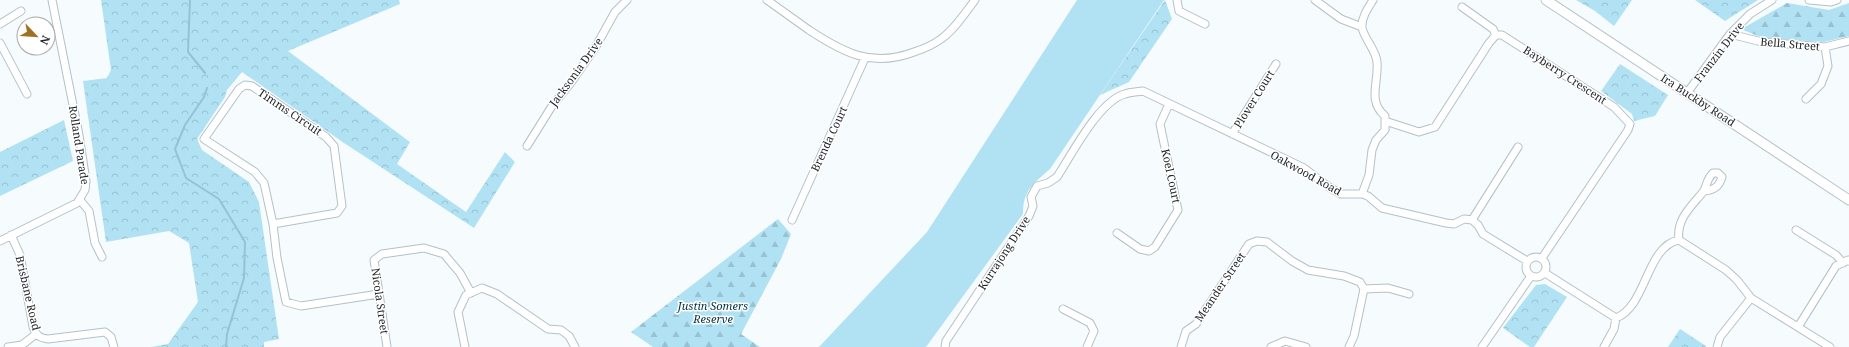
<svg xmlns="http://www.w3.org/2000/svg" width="1849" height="347" font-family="'Noto Serif',serif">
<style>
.grass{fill:#b1e2f4}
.forest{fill:url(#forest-firs)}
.park{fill:url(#park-crowns)}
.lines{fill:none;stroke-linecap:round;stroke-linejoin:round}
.stream{stroke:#93c3d5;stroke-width:2}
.minor-casing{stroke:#b4c1c6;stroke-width:9}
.tertiary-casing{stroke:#b4c1c6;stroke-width:11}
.minor{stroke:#fff;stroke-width:7}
.tertiary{stroke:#fff;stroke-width:9}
.labels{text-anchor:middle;stroke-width:3;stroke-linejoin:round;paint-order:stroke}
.street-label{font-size:11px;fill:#23282a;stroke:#fff}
.park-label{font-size:11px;font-style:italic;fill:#02303d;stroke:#fff}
</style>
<defs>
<pattern id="forest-firs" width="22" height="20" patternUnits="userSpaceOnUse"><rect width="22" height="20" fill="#b1e2f4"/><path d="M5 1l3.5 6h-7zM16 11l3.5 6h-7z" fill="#98c2d1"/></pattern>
<pattern id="park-crowns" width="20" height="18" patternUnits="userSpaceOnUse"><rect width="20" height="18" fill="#b1e2f4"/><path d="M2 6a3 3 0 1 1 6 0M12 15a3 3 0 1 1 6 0" fill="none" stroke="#98c2d1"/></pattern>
</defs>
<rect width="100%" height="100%" fill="#f6fbfe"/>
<path class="grass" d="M 1077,0 L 1164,0 L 1050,169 C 1033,184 1023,190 1023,214 L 926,347 L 819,347 L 927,232 Z"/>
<path class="forest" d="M 1787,3 L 1829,10 L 1849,3 L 1849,36 L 1824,42 L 1763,38 L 1743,30 L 1745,27 Z
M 778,219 L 791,234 L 781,259 L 741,334 L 760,347 L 653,347 L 631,332 Z"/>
<path class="park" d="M 101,0 L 399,0 L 400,4 L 288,51 L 410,142 L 397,164 L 466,212 L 505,152 L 515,162 L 474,228 L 344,143 L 242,72 L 227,90 L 225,97 L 197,139 L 202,150 L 249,182 L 259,202 L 279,339 L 264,342 L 264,347 L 151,347 L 168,344 L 198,302 L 189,243 L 169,231 L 106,242 L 83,81 L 107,78 L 111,70 Z
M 1165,0 L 1172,19 L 1129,82 L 1100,95 Z
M 1576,0 L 1632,0 L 1614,26 L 1595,11 Z
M 1695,0 L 1758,0 L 1725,21 Z
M 1620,64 L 1668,95 L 1655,116 L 1634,121 L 1632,114 L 1601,91 Z
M 64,120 L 73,161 L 0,196 L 0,152 Z
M 1545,284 L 1567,297 L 1534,347 L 1530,347 L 1503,328 L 1536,285 Z
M 1680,329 L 1706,346 L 1706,347 L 1668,347 Z"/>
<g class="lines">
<path class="stream" d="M 190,0 L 188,52 L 205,73
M 207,88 L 204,97 L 185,125 L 175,149 L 186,178 L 219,199 L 245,242 L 244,278 L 227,334 L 226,347"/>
<defs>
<path id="minor" d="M 767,0 C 781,10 795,20 809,30 C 844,53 872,68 914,52 C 923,49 933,45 941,39 C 955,29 965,13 975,0
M 1177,0 L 1179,11 L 1205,24
M 1315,0 L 1341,19 L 1362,27
M 1809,0 L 1831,2 L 1837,0
M 1462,7 L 1493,29 L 1496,35
M 0,24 L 21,11
M 1730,34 L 1762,42 L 1825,47 L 1849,41
M 0,43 L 27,94
M 1687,93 L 1730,34 L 1750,14 L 1772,0
M 1806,99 L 1821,84 L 1828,66 L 1825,47
M 1385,121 L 1419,132 L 1435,127 L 1489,43 L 1496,35 L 1502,35 L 1614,107 L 1630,124 L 1628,130 L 1542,258
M 1232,134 L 1276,64
M 527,146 L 552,106 L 570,84 L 595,48 L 615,12 L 627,0
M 1362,194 L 1369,175 L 1372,150 L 1376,140 L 1385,130 L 1385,116 C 1367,101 1379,82 1377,62 C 1376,50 1365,40 1362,28 C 1361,18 1368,8 1373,0
M 80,200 L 89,211 L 95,243 L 102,257
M 792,220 L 865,58
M 1472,220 L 1518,147
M 273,224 L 337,213 L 342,206 L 334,146 L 326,137 L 252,86 L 245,85 L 239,89 L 204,139 L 255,172 L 264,183 L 273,224 L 277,258 L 286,302 L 301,306 L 379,294
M 1796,230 L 1836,255 L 1843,263
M 1117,233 L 1140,249 L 1149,251 L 1155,247 L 1178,210 L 1160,124 L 1169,104
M 11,235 L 20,255 L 33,327 C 36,335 39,338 48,339 L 105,332 L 111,337 L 114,347
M 1679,240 C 1676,219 1691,207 1703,192 C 1707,186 1706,180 1713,173 L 1718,173 L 1722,177 C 1719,187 1714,190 1704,191
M 0,241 L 77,203 L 85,190 L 86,181 L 79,135 L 52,0
M1526 267a10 10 0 1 1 20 0a10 10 0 1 1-20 0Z
M 1545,273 L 1616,318 C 1647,306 1646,246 1679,240 L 1726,270 L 1737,280 L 1751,298 L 1830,347
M 1364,289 L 1388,288 L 1409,294
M 1063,309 L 1090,323 L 1094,331 L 1087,347
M 1798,327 L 1836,266 L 1848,260 L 1849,261
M 8,347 L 22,345 L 36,334
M 387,347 L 374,260 L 382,254 L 424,248 L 444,254 L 460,273 L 471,293
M 465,347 L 458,312 L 466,295 L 482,288 L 497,294 L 548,329 L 561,330 L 569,336 L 575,347
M 945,347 L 946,341 L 1029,216 L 1033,206 L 1031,197 L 1037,186 L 1048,183 L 1057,177 C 1072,154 1099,101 1125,94 C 1130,92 1137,92 1143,91 L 1304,168 L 1329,187 L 1341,194 L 1362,194 L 1368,196 L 1382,208 L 1446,223 L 1454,224 L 1464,219 L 1472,220 L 1478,225 L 1483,234 L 1527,261
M 1181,347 L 1186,331 L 1196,324 L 1249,244 L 1257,241 L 1267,242 L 1292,261 L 1308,270 L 1344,276 L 1360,282 L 1364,289 L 1354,336 L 1349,347
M 1271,347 L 1285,341 L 1306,347
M 1482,347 L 1531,276
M 1604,347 L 1614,329 L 1616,318
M 1717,347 L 1720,337 L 1751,298"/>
<path id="tertiary" d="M 1546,0 L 1849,200"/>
</defs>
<use href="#minor" class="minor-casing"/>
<use href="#tertiary" class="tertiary-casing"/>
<use href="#minor" class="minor"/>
<use href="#tertiary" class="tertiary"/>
</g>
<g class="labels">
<g class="street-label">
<text transform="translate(1790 44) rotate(5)" y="4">Bella Street</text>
<text transform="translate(1719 52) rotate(-52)" y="4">Franzin Drive</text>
<text transform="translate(576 72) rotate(-54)" y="4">Jacksonia Drive</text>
<text transform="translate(1565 75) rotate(33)" y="4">Bayberry Crescent</text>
<text transform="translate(1254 99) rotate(-58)" y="4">Plover Court</text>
<text transform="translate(1698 100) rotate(33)" y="4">Ira Buckby Road</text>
<text transform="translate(290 112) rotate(34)" y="4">Timms Circuit</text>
<text transform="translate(829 139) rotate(-65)" y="4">Brenda Court</text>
<text transform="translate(79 145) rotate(81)" y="4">Rolland Parade</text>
<text transform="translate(1306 173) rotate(29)" y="4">Oakwood Road</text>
<text transform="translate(1171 176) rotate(78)" y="4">Koel Court</text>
<text transform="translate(1004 253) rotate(-57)" y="4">Kurrajong Drive</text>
<text transform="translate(1220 287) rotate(-56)" y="4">Meander Street</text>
<text transform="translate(28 293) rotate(77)" y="4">Brisbane Road</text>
<text transform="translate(380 301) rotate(82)" y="4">Nicola Street</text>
</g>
<g class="park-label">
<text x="713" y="310">Justin Somers<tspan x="713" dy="13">Reserve</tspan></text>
</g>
</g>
<g transform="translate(36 36) rotate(115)"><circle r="19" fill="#ffffff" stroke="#a7a9aa"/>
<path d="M0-3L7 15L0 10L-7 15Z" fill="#a07124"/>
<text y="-6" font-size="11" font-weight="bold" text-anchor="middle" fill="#23282a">N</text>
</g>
</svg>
